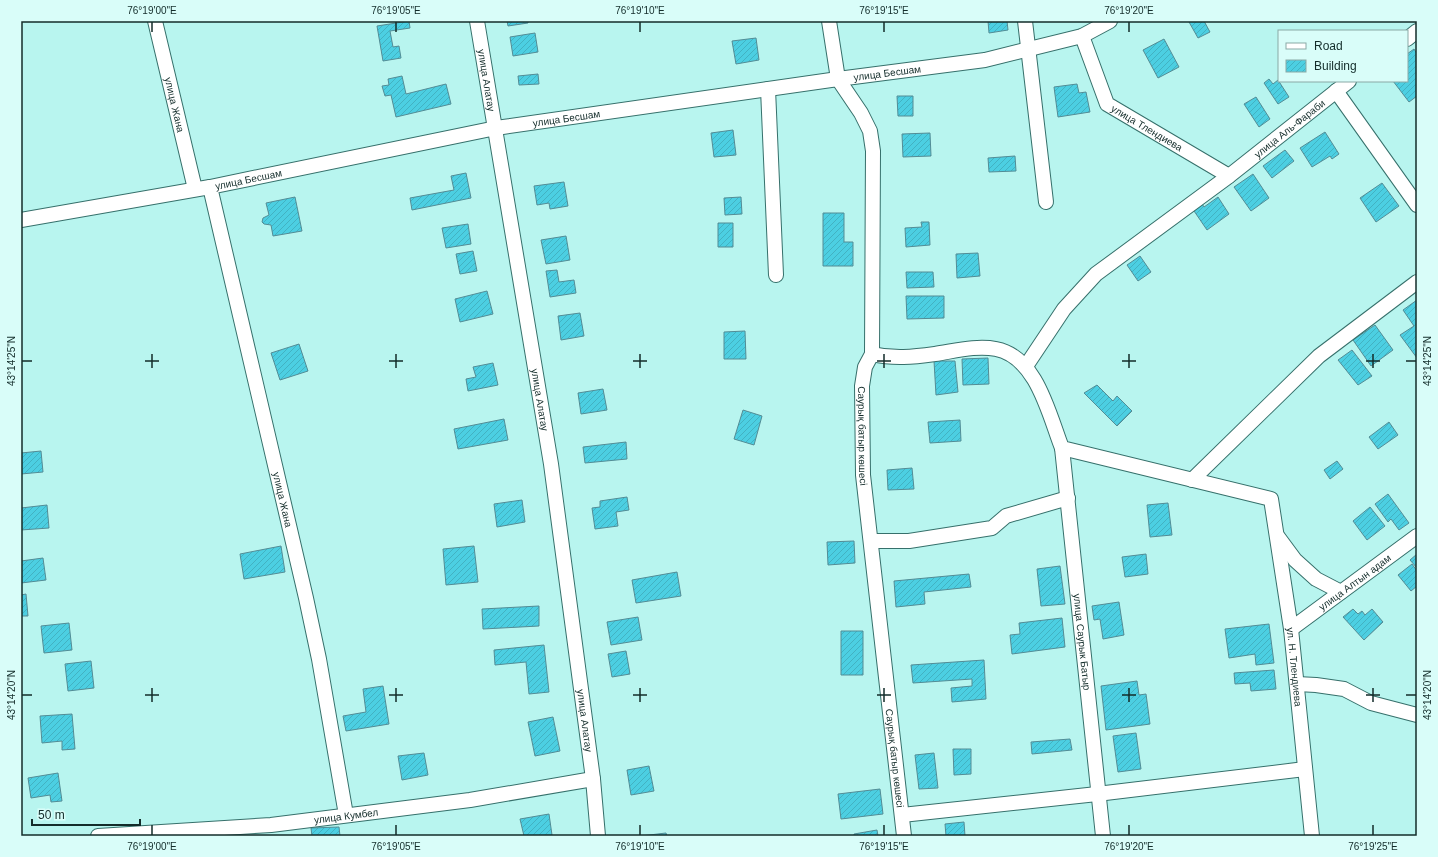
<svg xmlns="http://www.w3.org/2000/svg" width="1438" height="857" font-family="Helvetica,sans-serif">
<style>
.building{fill:url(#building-hatch);stroke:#538c95}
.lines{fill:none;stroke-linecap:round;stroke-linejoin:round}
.street-casing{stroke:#36706b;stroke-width:16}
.street{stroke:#fff;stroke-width:14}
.ticks{fill:none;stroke:#132c2a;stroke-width:1.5}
.labels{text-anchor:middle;stroke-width:3;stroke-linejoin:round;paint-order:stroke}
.street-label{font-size:10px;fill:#132c2a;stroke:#d9fdf9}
.neatline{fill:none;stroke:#132c2a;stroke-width:1.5}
.ticks-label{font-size:10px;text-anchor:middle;fill:#132c2a}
</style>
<defs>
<pattern id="building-hatch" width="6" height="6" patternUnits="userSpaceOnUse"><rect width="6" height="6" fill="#4ccfe2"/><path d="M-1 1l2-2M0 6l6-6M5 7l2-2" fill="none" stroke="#42b2c2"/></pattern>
</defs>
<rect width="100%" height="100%" fill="#b8f5ef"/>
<path class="building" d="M 409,21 L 410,28 L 390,31 L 393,47 L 399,46 L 401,58 L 383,61 L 377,26 Z
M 507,21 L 528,21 L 528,23 L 508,26 Z
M 988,21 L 1007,21 L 1008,30 L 989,33 Z
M 1191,21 L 1204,21 L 1210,32 L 1198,38 L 1189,22 Z
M 535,33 L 538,52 L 513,56 L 510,37 Z
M 756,38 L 759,60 L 736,64 L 732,41 Z
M 1164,39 L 1179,67 L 1158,78 L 1143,50 Z
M 1414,49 L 1417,54 L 1417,96 L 1409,102 L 1393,81 L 1407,81 L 1407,54 Z
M 538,74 L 539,84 L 519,85 L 518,76 Z
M 402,76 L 406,94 L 446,84 L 451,104 L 396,117 L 391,95 L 385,96 L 382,86 L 389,85 L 388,79 Z
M 1269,79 L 1273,84 L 1278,80 L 1289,97 L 1278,104 L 1264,83 Z
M 1077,84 L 1079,93 L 1086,92 L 1090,112 L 1058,117 L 1054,87 Z
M 897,96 L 913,96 L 913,116 L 898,116 Z
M 1256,97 L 1270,119 L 1259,127 L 1244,104 Z
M 733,130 L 736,155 L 714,157 L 711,133 Z
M 1325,132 L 1339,154 L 1332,159 L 1330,156 L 1312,167 L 1300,148 Z
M 930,133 L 931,156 L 903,157 L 902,134 Z
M 1285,150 L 1294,161 L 1272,178 L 1263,166 Z
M 1015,156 L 1016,171 L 989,172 L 988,158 Z
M 466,173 L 471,198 L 412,210 L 410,198 L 454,190 L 451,176 Z
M 1253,174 L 1269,198 L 1251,211 L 1234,187 Z
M 564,182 L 568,206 L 550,209 L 549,203 L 537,205 L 534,186 Z
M 1382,183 L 1399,206 L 1376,222 L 1360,198 Z
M 295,197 L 302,231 L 273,236 L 271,225 L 264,224 L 262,222 L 263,218 L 269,215 L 266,203 Z
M 741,197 L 742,214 L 725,215 L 724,198 Z
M 1218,197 L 1229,214 L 1207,230 L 1192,208 L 1201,202 L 1204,207 Z
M 823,213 L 844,213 L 844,242 L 853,242 L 853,266 L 823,266 Z
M 921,222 L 929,222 L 930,245 L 906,247 L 905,228 L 922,227 Z
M 718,223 L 733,223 L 733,247 L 718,247 Z
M 468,224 L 471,244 L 446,248 L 442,228 Z
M 566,236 L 570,260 L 546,264 L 541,240 Z
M 473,251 L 477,271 L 460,274 L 456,254 Z
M 978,253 L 980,276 L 957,278 L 956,254 Z
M 1140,256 L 1151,272 L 1138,281 L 1127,265 Z
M 557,270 L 559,282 L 574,280 L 576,293 L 550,297 L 546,271 Z
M 906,272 L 933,272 L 934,287 L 907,288 Z
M 487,291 L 493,314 L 460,322 L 455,299 Z
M 906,296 L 944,296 L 944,318 L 907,319 Z
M 1417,300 L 1417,358 L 1400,335 L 1414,326 L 1403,310 Z
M 580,313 L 584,336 L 561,340 L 558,316 Z
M 1375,325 L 1393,350 L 1371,366 L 1353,340 Z
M 745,331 L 746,359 L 724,359 L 724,332 Z
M 299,344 L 308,371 L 280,380 L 271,353 Z
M 1352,350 L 1372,376 L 1358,385 L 1338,360 Z
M 988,358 L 989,384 L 963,385 L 962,359 Z
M 934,361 L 955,361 L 958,392 L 936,395 Z
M 493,363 L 498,385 L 468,391 L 466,379 L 476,377 L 473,367 Z
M 1097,385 L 1113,401 L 1117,396 L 1132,411 L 1117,426 L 1084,393 Z
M 603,389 L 607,410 L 581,414 L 578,393 Z
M 743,410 L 762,416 L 754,445 L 734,439 Z
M 504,419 L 508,440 L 458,449 L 454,429 Z
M 960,420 L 961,441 L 930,443 L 928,422 Z
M 1389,422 L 1398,435 L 1378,449 L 1369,437 Z
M 626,442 L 627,459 L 585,463 L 583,447 Z
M 41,451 L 43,472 L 21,474 L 21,453 Z
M 1337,461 L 1343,469 L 1330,479 L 1324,470 Z
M 912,468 L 914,489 L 888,490 L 887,470 Z
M 1388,494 L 1409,523 L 1399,530 L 1391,519 L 1388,522 L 1375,504 Z
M 627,497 L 629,510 L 616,512 L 618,526 L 595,529 L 592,508 L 600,507 L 600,501 Z
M 522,500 L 525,522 L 497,527 L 494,504 Z
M 1168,503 L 1172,535 L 1150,537 L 1147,505 Z
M 47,505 L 49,528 L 21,530 L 21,508 Z
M 1370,507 L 1385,526 L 1367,540 L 1353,521 Z
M 854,541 L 855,563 L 828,565 L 827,542 Z
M 281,546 L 285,572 L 244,579 L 240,554 Z
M 474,546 L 478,582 L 446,585 L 443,549 Z
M 1146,554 L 1148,574 L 1125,577 L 1122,557 Z
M 1417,554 L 1417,568 L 1410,560 Z
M 43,558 L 46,580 L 21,583 L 21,561 Z
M 1412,564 L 1417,571 L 1417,586 L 1411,591 L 1398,575 Z
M 1060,566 L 1065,604 L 1041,606 L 1037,569 Z
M 677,572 L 681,596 L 636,603 L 632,580 Z
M 969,574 L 971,587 L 924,592 L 925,604 L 896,607 L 894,581 Z
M 26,594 L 28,616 L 21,616 L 21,595 Z
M 1119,602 L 1124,635 L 1103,639 L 1100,619 L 1094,620 L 1092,606 Z
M 539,606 L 539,626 L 483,629 L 482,609 Z
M 1353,609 L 1358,614 L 1362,611 L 1365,615 L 1372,609 L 1383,622 L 1364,640 L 1343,617 Z
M 638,617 L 642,640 L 611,645 L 607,622 Z
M 1062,618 L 1065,647 L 1012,654 L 1010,635 L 1020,634 L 1019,623 Z
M 69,623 L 72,650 L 44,653 L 41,626 Z
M 1269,624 L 1274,663 L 1256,665 L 1255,654 L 1229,658 L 1225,629 Z
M 841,631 L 863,631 L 863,675 L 841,675 Z
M 544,645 L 549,692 L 529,694 L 526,662 L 495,665 L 494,650 Z
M 626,651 L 630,674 L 612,677 L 608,654 Z
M 984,660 L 986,699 L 952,702 L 951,688 L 972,686 L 972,679 L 913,683 L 911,665 Z
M 91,661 L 94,688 L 68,691 L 65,664 Z
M 1274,670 L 1276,689 L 1251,691 L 1250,683 L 1235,684 L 1234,673 Z
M 1137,681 L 1139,695 L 1146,694 L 1150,724 L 1106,730 L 1101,686 Z
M 383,686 L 389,724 L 346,731 L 343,716 L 366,712 L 363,689 Z
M 72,714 L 75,749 L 62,750 L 62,741 L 42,743 L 40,716 Z
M 553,717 L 560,751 L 535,756 L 528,722 Z
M 1136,733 L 1141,769 L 1118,772 L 1113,736 Z
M 1070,739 L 1072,750 L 1032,754 L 1031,742 Z
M 953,749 L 971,749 L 971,774 L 954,775 Z
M 424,753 L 428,775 L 402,780 L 398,756 Z
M 934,753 L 938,788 L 919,789 L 915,755 Z
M 649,766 L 654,791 L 631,795 L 627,770 Z
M 58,773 L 62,801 L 51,802 L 50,795 L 31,798 L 28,778 Z
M 880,789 L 883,814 L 841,819 L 838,794 Z
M 549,814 L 552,835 L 524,836 L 520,819 Z
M 964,822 L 965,836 L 946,836 L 945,824 Z
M 339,827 L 340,836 L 312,836 L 311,828 Z
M 877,830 L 878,836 L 854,836 L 854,834 Z
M 666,833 L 667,836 L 641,836 Z"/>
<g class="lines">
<defs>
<g id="street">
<path id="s1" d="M 155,21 L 195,189"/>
<path id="s2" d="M 477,21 L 551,464 L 593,779 L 598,836"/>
<path id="s3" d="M 829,21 L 838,79 L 861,113 L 870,131 L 873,151 L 872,354 L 865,367 L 862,386 L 863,475 L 904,836"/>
<path d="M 1025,21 L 1046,202"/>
<path id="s4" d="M 1082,36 L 1107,104 L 1229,176"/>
<path d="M 1407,39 L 1417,31"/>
<path d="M 768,89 L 776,275"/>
<path d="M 1336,91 L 1417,205"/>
<path id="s5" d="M 210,187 L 306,598 L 319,659 L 346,815"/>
<path id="s6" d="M 21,220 L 210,187 L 496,128 L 838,79 L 985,60 L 1082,36 L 1110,21"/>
<path id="s7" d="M 872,354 C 894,359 913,357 935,354 C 955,351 977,345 996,349 C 1037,357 1049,415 1062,448 L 1271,499 L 1291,629 L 1312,836"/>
<path id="s8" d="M 1026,366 L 1064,309 L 1096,274 L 1229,176 L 1349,81"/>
<path id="s9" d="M 1062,448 L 1103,836"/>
<path d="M 1192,480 L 1319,356 L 1417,282"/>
<path d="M 1278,537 L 1295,560 L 1316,579 L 1341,592"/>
<path d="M 871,541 L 909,541 L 992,528 L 1006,516 L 1068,498"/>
<path id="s10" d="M 1291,629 L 1417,536"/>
<path d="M 1297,684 L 1316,685 L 1344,689 L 1371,703 L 1417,715"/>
<path d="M 902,815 L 1097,794 L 1305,769"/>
<path id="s11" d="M 98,836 L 271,825 L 470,800 L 593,779"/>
</g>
</defs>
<use href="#street" class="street-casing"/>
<use href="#street" class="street"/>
</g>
<path class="ticks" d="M 152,22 L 152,32M 396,22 L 396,32M 640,22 L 640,32M 884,22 L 884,32M 1129,22 L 1129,32M 152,354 L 152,368M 396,354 L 396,368M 640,354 L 640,368M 884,354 L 884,368M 1129,354 L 1129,368M 1373,354 L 1373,368M 22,361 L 32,361M 145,361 L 159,361M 389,361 L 403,361M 633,361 L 647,361M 877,361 L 891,361M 1122,361 L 1136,361M 1366,361 L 1380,361M 1406,361 L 1416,361M 152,688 L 152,702M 396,688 L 396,702M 640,688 L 640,702M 884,688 L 884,702M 1129,688 L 1129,702M 1373,688 L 1373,702M 22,695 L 32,695M 145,695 L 159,695M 389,695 L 403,695M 633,695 L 647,695M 877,695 L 891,695M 1122,695 L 1136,695M 1366,695 L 1380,695M 1406,695 L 1416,695M 152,825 L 152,835M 396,825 L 396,835M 640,825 L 640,835M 884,825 L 884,835M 1129,825 L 1129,835M 1373,825 L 1373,835"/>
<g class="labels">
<g class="street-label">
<text dy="4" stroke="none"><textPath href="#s6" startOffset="879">улица Бесшам</textPath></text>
<text dy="4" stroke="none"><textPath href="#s2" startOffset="60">улица Алатау</textPath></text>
<text dy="4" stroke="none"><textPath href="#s1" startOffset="86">улица Жана</textPath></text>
<text dy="4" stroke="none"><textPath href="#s6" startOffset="555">улица Бесшам</textPath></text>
<text dy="4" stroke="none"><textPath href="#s4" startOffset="119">улица Тлендиева</textPath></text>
<text dy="4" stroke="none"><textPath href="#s8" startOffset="358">улица Аль-Фараби</textPath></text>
<text dy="4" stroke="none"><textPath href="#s6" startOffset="231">улица Бесшам</textPath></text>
<text dy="4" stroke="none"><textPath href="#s2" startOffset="384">улица Алатау</textPath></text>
<text dy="4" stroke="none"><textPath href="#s3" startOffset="427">Саурық батыр көшесі</textPath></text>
<text dy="4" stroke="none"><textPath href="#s5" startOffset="321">улица Жана</textPath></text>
<text dy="4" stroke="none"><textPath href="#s10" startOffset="79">улица Алтын адам</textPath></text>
<text dy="4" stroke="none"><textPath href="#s9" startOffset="195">улица Саурык Батыр</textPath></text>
<text dy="4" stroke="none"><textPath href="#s7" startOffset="634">ул. Н. Тлендиева</textPath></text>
<text dy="4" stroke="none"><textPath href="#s2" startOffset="708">улица Алатау</textPath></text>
<text dy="4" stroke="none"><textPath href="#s3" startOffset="751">Саурық батыр көшесі</textPath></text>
<text dy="4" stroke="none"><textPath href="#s11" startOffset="249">улица Кумбел</textPath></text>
</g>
</g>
<rect width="1438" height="857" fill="none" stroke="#d9fdf9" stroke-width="44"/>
<rect x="1278" y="30" width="130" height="52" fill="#d9fdf9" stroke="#8aa9a6"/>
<rect x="1286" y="43" width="20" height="6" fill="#ffffff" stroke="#8aa9a6"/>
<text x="1314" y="50" font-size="12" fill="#132c2a">Road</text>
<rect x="1286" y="60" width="20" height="12" fill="url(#building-hatch)" stroke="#8aa9a6"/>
<text x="1314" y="70" font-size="12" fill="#132c2a">Building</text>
<path d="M32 819v6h108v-6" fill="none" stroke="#132c2a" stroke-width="2"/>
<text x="38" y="819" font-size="12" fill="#132c2a" stroke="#d9fdf9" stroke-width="3" paint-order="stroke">50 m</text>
<rect x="22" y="22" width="1394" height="813" class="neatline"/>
<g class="ticks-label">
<text x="152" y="14">76°19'00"E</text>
<text x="396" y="14">76°19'05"E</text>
<text x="640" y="14">76°19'10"E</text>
<text x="884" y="14">76°19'15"E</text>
<text x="1129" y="14">76°19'20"E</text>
<text transform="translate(11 361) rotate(-90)" y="4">43°14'25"N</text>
<text transform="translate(1427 361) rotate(-90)" y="4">43°14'25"N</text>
<text transform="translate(11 695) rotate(-90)" y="4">43°14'20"N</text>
<text transform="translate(1427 695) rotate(-90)" y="4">43°14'20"N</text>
<text x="152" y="850">76°19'00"E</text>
<text x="396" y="850">76°19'05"E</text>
<text x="640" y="850">76°19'10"E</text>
<text x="884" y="850">76°19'15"E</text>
<text x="1129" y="850">76°19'20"E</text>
<text x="1373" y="850">76°19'25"E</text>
</g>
</svg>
